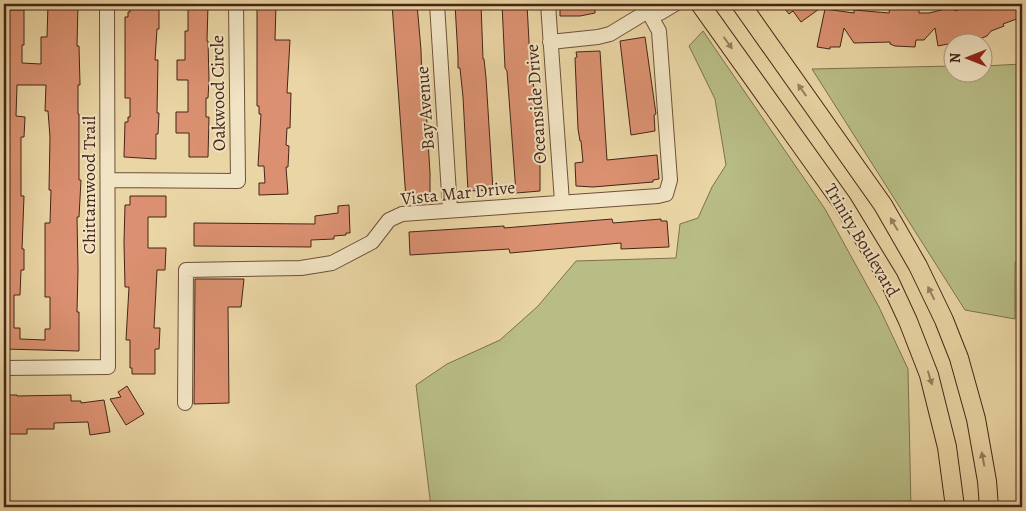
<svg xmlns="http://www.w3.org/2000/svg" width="1026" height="511" font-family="Alegreya,serif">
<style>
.green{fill:#b8bd85;stroke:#7e714e}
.building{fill:#db9171;stroke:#452517;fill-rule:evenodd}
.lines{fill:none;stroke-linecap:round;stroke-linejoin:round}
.minor-casing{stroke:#6e513a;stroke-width:16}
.major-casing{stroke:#452517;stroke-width:20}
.minor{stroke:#f1e4c4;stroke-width:14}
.major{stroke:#ead5a4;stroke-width:18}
.oneway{fill:#987d5e}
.labels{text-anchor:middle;stroke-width:4;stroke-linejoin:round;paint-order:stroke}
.street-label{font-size:18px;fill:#452517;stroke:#f1e4c4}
</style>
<rect width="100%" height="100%" fill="#ead5a4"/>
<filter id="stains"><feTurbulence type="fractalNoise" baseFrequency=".004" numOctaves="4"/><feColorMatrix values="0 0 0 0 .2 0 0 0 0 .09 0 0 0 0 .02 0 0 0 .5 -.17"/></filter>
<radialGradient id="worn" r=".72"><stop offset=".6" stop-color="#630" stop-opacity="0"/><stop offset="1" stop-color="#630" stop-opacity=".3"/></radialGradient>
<path class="green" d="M 703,31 L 825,209 L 879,307 L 908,369 L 911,507 L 431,507 L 416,385 L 447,364 L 500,340 L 538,306 L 576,261 L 676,258 L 680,224 L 698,218 L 712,187 L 726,165 L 715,99 L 689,46 Z
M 1022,64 L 1022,261 L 1015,262 L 1015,319 L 965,310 L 812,69 L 953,66 L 954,72 L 984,72 L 984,66 Z"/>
<path class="building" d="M 48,4 L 78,4 L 77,46 L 79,46 L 80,85 L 78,85 L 78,114 L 79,114 L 79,180 L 81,180 L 79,217 L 77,217 L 78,270 L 77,312 L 79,312 L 79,351 L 4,349 L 4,10 L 24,10 L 24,45 L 22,45 L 22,63 L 41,64 L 41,37 L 47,37 ZM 17,85 L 46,85 L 45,111 L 48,111 L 50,137 L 49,190 L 51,190 L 50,223 L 45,223 L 45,297 L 50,297 L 50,329 L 45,329 L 45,340 L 20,339 L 20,328 L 14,328 L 14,295 L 20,295 L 21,270 L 24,270 L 24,249 L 22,249 L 24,196 L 21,196 L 21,137 L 24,137 L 25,117 L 16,116 Z
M 257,4 L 276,4 L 275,40 L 290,40 L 287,93 L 291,93 L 290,128 L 287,128 L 286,145 L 289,146 L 288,167 L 286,167 L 288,194 L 259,195 L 259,183 L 265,183 L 264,166 L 258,166 L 261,114 L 259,114 L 259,106 L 257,106 Z
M 392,4 L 417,4 L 421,50 L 422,85 L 424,109 L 426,108 L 430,173 L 430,198 L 406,199 Z
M 455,4 L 481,4 L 483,59 L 484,59 L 486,78 L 493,190 L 468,191 L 463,97 L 460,68 L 458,68 L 458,57 Z
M 502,4 L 527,4 L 531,80 L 533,80 L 534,91 L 540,164 L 540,191 L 516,193 L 507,71 L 505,68 Z
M 560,4 L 595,4 L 595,13 L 580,16 L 560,16 Z
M 781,4 L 826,4 L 801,22 L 793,11 L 789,14 Z
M 971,4 L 1022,4 L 1022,17 L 1003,24 L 1004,26 L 991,31 L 987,36 L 982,38 L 969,41 L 954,42 L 954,47 L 948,44 L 938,46 L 935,28 L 924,40 L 916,40 L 915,47 L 895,46 L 890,44 L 890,42 L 854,43 L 844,28 L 840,47 L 830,47 L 830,49 L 817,47 L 825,9 L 854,13 L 854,10 L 889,13 L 890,7 L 919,7 L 919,13 L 929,13 L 954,7 L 955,11 Z
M 188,5 L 208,5 L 207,41 L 208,41 L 209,80 L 208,98 L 206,98 L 206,117 L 209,117 L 208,157 L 189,157 L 189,133 L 176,133 L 176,112 L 188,112 L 188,80 L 177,80 L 177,60 L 185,60 L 185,31 L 188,31 Z
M 130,7 L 159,7 L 159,29 L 157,29 L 155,60 L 158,60 L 157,113 L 159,113 L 158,134 L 156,134 L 156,159 L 124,157 L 125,122 L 128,122 L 128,117 L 130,117 L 130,98 L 125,98 L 125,17 L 128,17 L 128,12 L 130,12 Z
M 645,37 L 656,114 L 654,115 L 655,131 L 631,135 L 620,41 Z
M 600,51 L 607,160 L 657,155 L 659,179 L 653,180 L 653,182 L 593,187 L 576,186 L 575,163 L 583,162 L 581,141 L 580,141 L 578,129 L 575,58 L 577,57 L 576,52 Z
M 130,196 L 166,196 L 166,217 L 148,217 L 148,248 L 166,248 L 165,270 L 157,270 L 154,328 L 160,328 L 159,349 L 155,349 L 155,374 L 132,374 L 132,368 L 130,368 L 130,340 L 126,340 L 129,287 L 125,287 L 124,242 L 125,205 L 130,205 Z
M 349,205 L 350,233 L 346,233 L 346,235 L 334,236 L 334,239 L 311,240 L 311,247 L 194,246 L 194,223 L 315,224 L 315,216 L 338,213 L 338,206 Z
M 612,219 L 613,223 L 661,219 L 661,221 L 667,221 L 669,247 L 621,249 L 621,243 L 510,253 L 509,249 L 410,255 L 409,232 L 504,226 L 504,228 Z
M 195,279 L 244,279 L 241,307 L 228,307 L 229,403 L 194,404 Z
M 127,386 L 144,414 L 126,425 L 110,399 L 121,397 L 118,392 Z
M 6,395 L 17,395 L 17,396 L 71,395 L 71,401 L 81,401 L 81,403 L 104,400 L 110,432 L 90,435 L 88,422 L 54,423 L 54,429 L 27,429 L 27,434 L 6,434 Z"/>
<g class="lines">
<defs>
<path id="minor" d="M 437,4 L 450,210
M 548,4 L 562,202
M 550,42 L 598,37 L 610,34 L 648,11 L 660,13 L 675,4
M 108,180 L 238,181 L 236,4
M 4,368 L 108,367 L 107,4
M 185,403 L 186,270 L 301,268 L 332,263 L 372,242 L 389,220 L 402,214 L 658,196 L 666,194 L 670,180 L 659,31 L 648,11"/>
<path id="major" d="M 700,4 L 842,203 L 889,280 L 908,321 L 929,375 L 947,447 L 955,507
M 741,4 L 883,205 L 918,266 L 944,320 L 959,358 L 976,419 L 987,481 L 989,507"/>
</defs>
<use href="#minor" class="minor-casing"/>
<use href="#major" class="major-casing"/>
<use href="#minor" class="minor"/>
<use href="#major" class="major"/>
</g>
<defs><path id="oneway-solid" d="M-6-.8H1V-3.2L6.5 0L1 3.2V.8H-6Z" transform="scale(1.25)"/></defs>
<g class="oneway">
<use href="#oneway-solid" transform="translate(728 43) rotate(54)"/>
<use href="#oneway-solid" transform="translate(802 90) rotate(-125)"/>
<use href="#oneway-solid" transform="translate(894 224) rotate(-121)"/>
<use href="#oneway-solid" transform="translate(931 293) rotate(-116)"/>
<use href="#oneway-solid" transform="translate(930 378) rotate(73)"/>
<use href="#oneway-solid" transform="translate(983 459) rotate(-101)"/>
</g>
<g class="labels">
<g class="street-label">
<text transform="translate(218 93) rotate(-91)" y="6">Oakwood Circle</text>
<text transform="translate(536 104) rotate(-94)" y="6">Oceanside Drive</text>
<text transform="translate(425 108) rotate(-94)" y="6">Bay Avenue</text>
<text transform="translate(89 185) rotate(-90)" y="6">Chittamwood Trail</text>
<text transform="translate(458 193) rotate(-6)" y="6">Vista Mar Drive</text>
<text transform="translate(862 240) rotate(59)" y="6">Trinity Boulevard</text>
</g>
</g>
<rect width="1026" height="511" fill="none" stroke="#ead5a4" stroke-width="20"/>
<rect x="5" y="5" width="1016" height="501" fill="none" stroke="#452517" stroke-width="2.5"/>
<rect x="10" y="10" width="1006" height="491" fill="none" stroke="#452517"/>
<g transform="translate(968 58) rotate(270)"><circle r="24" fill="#f1e4c4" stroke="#ac987f"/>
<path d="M0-4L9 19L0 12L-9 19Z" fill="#8f2418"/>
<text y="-8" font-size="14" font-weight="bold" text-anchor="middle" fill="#452517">N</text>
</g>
<rect width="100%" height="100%" filter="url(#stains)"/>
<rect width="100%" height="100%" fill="url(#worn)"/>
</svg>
